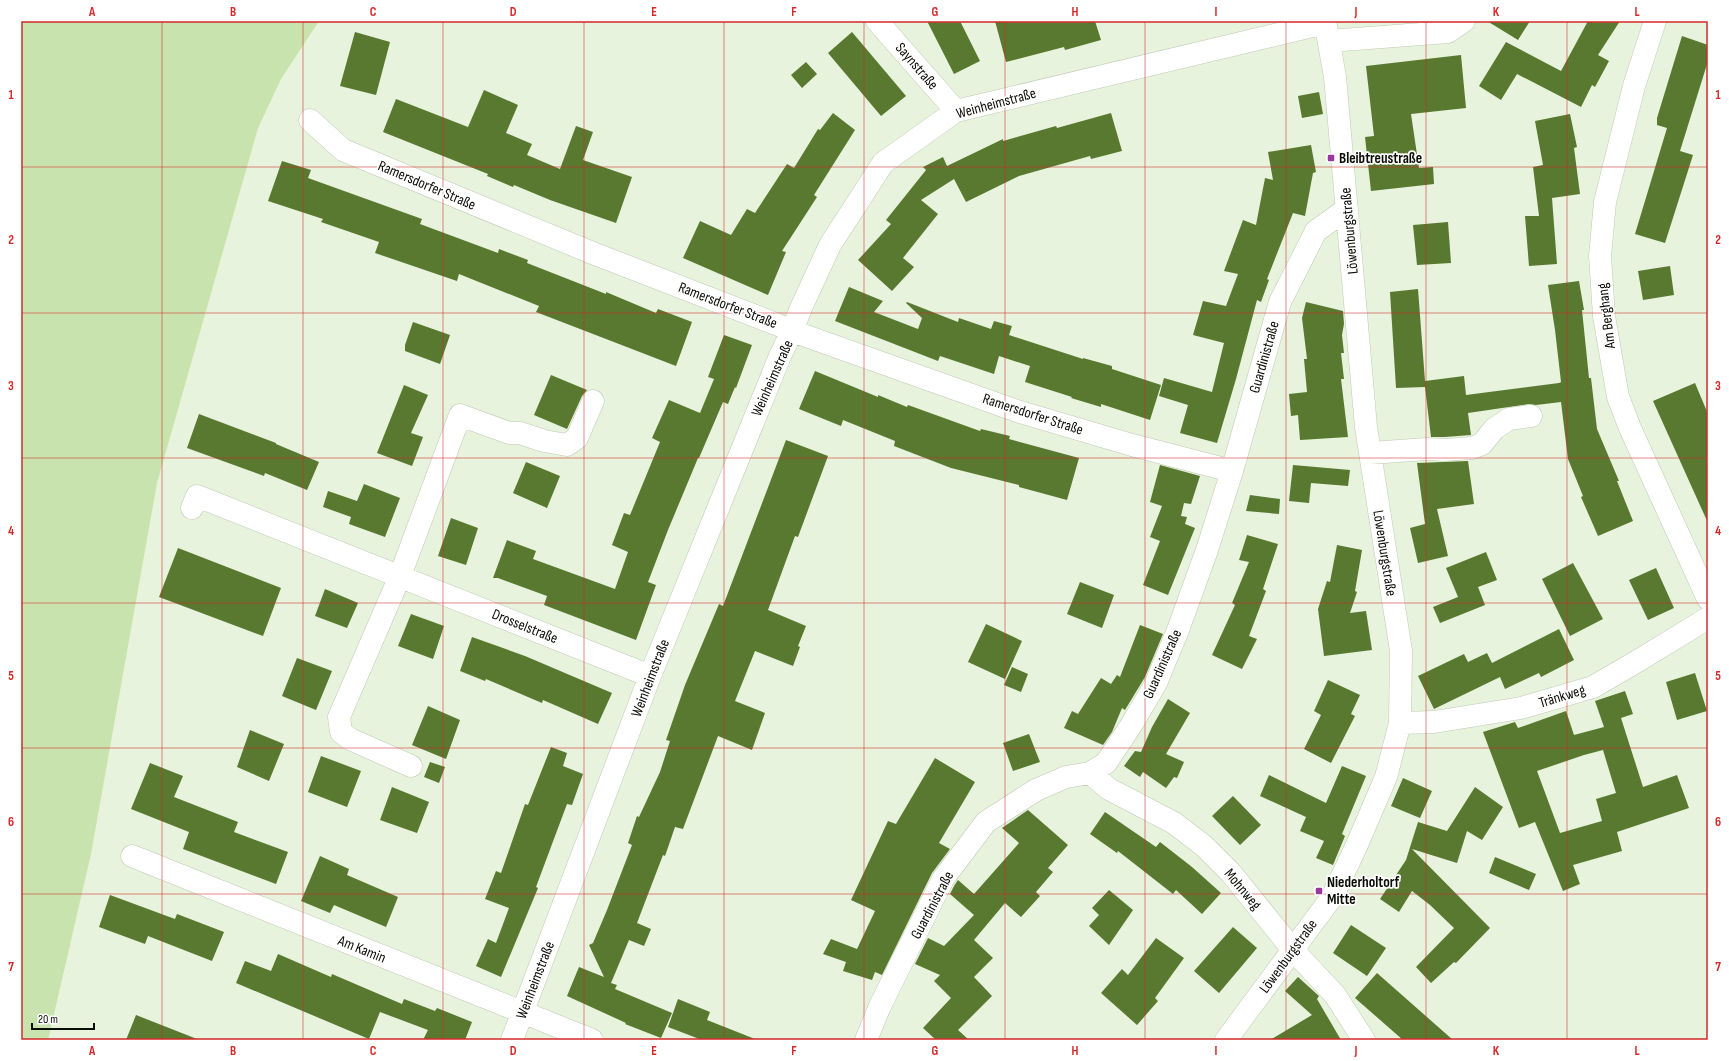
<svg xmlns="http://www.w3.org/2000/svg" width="1729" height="1061" font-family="'Sofia Sans Condensed',sans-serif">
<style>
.green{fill:#c8e3ae}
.building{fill:#58792f;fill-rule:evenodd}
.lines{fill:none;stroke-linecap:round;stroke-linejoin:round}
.minor-casing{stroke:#bfcab4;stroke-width:23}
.minor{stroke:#fff;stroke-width:22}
.grid{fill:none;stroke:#d62828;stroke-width:1;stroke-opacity:0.55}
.poi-dot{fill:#9a379d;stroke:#fff;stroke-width:1.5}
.labels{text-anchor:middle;stroke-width:3.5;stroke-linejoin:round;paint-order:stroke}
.street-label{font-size:15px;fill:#0a0d06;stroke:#fff}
.poi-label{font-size:15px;font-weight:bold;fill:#0a0d06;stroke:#fff;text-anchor:start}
.neatline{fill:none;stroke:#d62828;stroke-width:1.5}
.grid-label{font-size:13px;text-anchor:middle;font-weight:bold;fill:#d62828}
</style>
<rect width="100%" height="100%" fill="#e7f3dc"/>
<path class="green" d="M 21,21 L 319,21 L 281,79 L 258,128 L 157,483 L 91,854 L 48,1040 L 21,1040 Z"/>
<path class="building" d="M 927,21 L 960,21 L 980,61 L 954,74 Z
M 995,21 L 1095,21 L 1101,40 L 1065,50 L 1064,47 L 1006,62 Z
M 1487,21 L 1530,21 L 1518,40 Z
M 1588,21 L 1620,21 L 1598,55 L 1609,61 L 1595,87 L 1592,85 L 1581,107 L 1517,74 L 1501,100 L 1479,86 L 1506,42 L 1561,71 Z
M 355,32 L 390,42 L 376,95 L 340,86 Z
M 852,32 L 906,96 L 881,116 L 828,53 Z
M 1682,36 L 1708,45 L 1708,61 L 1680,151 L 1693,155 L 1665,243 L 1635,234 L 1667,128 L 1657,125 L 1657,118 Z
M 1461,55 L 1466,108 L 1411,114 L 1419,168 L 1433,167 L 1434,184 L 1371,191 L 1365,137 L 1374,136 L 1366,66 Z
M 806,62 L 817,74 L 802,88 L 791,75 Z
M 484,90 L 518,105 L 506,133 L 532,144 L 527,155 L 560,169 L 576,126 L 593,132 L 583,160 L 632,177 L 616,223 L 550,200 L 514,185 L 513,187 L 487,176 L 488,174 L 383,132 L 396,99 L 468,127 Z
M 1319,92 L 1323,114 L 1302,118 L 1298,96 Z
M 833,113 L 855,130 L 814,195 L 817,197 L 782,251 L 786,252 L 768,295 L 683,258 L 700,221 L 731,235 L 747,209 L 755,213 L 787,164 L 794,168 L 818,129 L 820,130 Z
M 1111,113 L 1122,151 L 1091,159 L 1090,156 L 1019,176 L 966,202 L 954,179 L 921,200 L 938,214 L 903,258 L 914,267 L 892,291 L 858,260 L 891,224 L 886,220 L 926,170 L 923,167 L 943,157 L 947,166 L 1003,139 L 1003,141 L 1056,126 L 1057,128 Z
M 1570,114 L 1577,147 L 1574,148 L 1580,194 L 1552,198 L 1557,264 L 1529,266 L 1525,216 L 1539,216 L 1533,167 L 1543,165 L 1535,121 Z
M 1311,145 L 1316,172 L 1313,173 L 1305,216 L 1293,213 L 1267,279 L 1269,280 L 1261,302 L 1257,300 L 1236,379 L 1217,443 L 1180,433 L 1188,405 L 1159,396 L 1164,378 L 1212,392 L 1224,343 L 1193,335 L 1203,301 L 1226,306 L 1238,274 L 1224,271 L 1243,220 L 1256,225 L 1265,178 L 1273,180 L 1268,152 Z
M 282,161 L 311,170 L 308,178 L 422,219 L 420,224 L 498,253 L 499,249 L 528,260 L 527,263 L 606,294 L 606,292 L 656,313 L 658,309 L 692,322 L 676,366 L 536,312 L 539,306 L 459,274 L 457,281 L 375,253 L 379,242 L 321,222 L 323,219 L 268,201 Z
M 1448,222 L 1451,263 L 1417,265 L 1413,225 Z
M 1670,266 L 1674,295 L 1643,300 L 1638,271 Z
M 1579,281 L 1584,310 L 1582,310 L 1589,378 L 1591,378 L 1597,429 L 1619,481 L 1617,481 L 1633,521 L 1598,536 L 1581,497 L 1583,496 L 1568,459 L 1561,402 L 1536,405 L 1529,404 L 1468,413 L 1471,435 L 1445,437 L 1431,437 L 1425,387 L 1396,388 L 1390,292 L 1418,289 L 1425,381 L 1464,376 L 1466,395 L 1559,383 L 1561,382 L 1555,330 L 1548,285 Z
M 849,287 L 883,301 L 874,312 L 918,329 L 922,318 L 906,303 L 907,302 L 958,322 L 959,318 L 991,329 L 994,321 L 1012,326 L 1009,335 L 1083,359 L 1083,358 L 1112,366 L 1112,369 L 1161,385 L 1150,420 L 1101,404 L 1101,407 L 1071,398 L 1072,397 L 1025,382 L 1030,366 L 999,356 L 994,374 L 940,356 L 938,361 L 835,321 Z
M 1306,302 L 1343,311 L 1344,324 L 1342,335 L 1344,353 L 1341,353 L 1344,379 L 1341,379 L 1348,437 L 1300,440 L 1298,415 L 1291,416 L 1289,394 L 1307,392 L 1304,359 L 1307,359 L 1302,318 Z
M 413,322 L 450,335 L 440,364 L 405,351 L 405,345 Z
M 724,335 L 752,345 L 736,388 L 735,387 L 728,404 L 723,402 L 699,458 L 698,458 L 668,530 L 648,582 L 656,585 L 636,640 L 544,605 L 547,596 L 498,578 L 493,578 L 507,540 L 536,551 L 533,559 L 615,589 L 628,552 L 612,545 L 624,513 L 630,515 L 660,442 L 652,438 L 669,400 L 700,413 L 714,379 L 708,377 Z
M 815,371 L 878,397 L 878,395 L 907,407 L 908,405 L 980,431 L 981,429 L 1010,436 L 1009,439 L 1079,458 L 1067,500 L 1019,487 L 1019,485 L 951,468 L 894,446 L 895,441 L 843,420 L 841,426 L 799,409 Z
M 551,375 L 587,390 L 582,396 L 567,429 L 534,415 Z
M 1695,383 L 1708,414 L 1708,523 L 1653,401 Z
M 404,385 L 428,395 L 411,433 L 423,437 L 412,466 L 377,453 Z
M 199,414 L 276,443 L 276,444 L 319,462 L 307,490 L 265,473 L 264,476 L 187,448 Z
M 786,440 L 828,456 L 798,537 L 795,536 L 768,610 L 806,626 L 798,646 L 800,647 L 793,666 L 755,651 L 735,701 L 765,713 L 752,750 L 718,736 L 683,829 L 675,827 L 665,856 L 663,855 L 637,923 L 651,929 L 644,946 L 629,940 L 611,983 L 617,985 L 615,989 L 672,1013 L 661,1038 L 625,1024 L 626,1023 L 567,996 L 579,967 L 604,977 L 589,945 L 593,943 L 607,910 L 632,845 L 628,843 L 637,816 L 639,817 L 660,772 L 670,741 L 666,740 L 685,685 L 719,604 L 723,606 Z
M 1468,461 L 1474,504 L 1437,509 L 1448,556 L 1418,563 L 1410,528 L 1425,524 L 1417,463 Z
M 526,462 L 560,476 L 547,508 L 513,493 Z
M 1160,465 L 1200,476 L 1191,504 L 1184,503 L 1181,516 L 1187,517 L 1185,524 L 1195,528 L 1168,595 L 1143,585 L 1160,541 L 1150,537 L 1162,506 L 1150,502 Z
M 1293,465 L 1350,470 L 1348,486 L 1311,483 L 1309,503 L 1289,501 Z
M 364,484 L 400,498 L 385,537 L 349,524 L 351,517 L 323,507 L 328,491 L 357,501 Z
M 1250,495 L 1280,499 L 1279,514 L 1246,511 Z
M 451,518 L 478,528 L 466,565 L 438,556 Z
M 1247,535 L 1278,544 L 1263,589 L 1266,591 L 1249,636 L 1257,639 L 1242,669 L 1212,655 L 1235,605 L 1232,603 L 1249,562 L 1239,560 Z
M 1337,545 L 1362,550 L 1355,591 L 1357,592 L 1350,613 L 1366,611 L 1372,650 L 1324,656 L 1318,609 L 1327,581 L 1330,582 Z
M 178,548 L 281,588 L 263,636 L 159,597 Z
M 1486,552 L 1497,580 L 1478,587 L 1485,605 L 1440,623 L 1433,607 L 1458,597 L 1446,568 Z
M 1573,563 L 1603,619 L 1570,636 L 1542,579 Z
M 1656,568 L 1674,608 L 1648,620 L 1629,580 Z
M 1080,582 L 1114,595 L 1102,628 L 1067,614 Z
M 325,589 L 358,603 L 347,628 L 315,616 Z
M 411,614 L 444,626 L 433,659 L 398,646 Z
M 986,624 L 1022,641 L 1005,679 L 968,662 Z
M 1140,625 L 1163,634 L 1145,677 L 1125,710 L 1122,708 L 1112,732 L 1103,745 L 1064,728 L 1072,711 L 1078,714 L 1101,678 L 1111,684 L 1117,675 L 1120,677 Z
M 1559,629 L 1574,660 L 1541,677 L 1539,673 L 1505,689 L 1500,677 L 1434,709 L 1418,676 L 1464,654 L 1468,662 L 1487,653 L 1492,663 Z
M 472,637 L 525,656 L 612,693 L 598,724 L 543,700 L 542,703 L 486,679 L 485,681 L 460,671 Z
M 297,658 L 332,671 L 316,710 L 282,696 Z
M 1012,667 L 1028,674 L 1021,692 L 1004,685 Z
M 1695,673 L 1707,711 L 1677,720 L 1666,682 Z
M 1328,680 L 1360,695 L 1351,714 L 1355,716 L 1331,763 L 1304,749 L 1321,715 L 1314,711 Z
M 1625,691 L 1633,714 L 1621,718 L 1643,787 L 1677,775 L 1689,808 L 1617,832 L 1622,851 L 1573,865 L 1580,884 L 1563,891 L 1535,822 L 1519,828 L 1483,732 L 1515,722 L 1518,728 L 1566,711 L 1574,735 L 1604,727 L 1595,701 ZM 1603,750 L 1616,793 L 1596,799 L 1602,821 L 1560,833 L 1537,771 L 1584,755 Z
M 1168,699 L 1190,713 L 1166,754 L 1184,762 L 1177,778 L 1174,777 L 1166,788 L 1143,772 L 1140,777 L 1124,766 L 1135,751 L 1141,752 L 1152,727 Z
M 428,706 L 460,720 L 446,759 L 412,745 Z
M 250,730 L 284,744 L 269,781 L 237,767 Z
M 1029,734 L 1040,762 L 1013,771 L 1003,743 Z
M 551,747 L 567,753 L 563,766 L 583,774 L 572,805 L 567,804 L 536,887 L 538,888 L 501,977 L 476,966 L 488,939 L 496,943 L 509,908 L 485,899 L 496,871 L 501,873 L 525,804 L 528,805 Z
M 321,756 L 361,771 L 347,807 L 308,792 Z
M 935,758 L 975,782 L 939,843 L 950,849 L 932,873 L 882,975 L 875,972 L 872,980 L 843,971 L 846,962 L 823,954 L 831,939 L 857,949 L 875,911 L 851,900 L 888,821 L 896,824 Z
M 430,762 L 445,767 L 439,783 L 424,777 Z
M 150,763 L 183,776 L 174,797 L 238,822 L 234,832 L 288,852 L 276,884 L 183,849 L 189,832 L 131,809 Z
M 1342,766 L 1366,776 L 1349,817 L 1342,834 L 1345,836 L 1333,865 L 1316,858 L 1324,841 L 1300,831 L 1306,817 L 1260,796 L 1269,775 L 1326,803 Z
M 1403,778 L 1432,791 L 1420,818 L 1391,806 Z
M 392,787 L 429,802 L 417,833 L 380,820 Z
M 1475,787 L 1503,807 L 1482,840 L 1467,831 L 1457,863 L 1412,849 L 1490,928 L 1456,963 L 1454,962 L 1431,983 L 1416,967 L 1454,928 L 1430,905 L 1412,891 L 1399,912 L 1380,899 L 1406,860 L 1418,822 L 1447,831 Z
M 1233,796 L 1261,825 L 1240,845 L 1212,816 Z
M 1028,810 L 1068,845 L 1048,868 L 1053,872 L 1036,892 L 1040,896 L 1021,917 L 1005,903 L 974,940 L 993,958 L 974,977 L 992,996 L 958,1030 L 969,1040 L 936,1040 L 923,1028 L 951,998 L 934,981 L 940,975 L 915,964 L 928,938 L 944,946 L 974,915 L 950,894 L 954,886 L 958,880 L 974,894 L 1019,843 L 1002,828 Z
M 1105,812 L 1156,847 L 1160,842 L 1192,867 L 1221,893 L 1202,914 L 1176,890 L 1173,894 L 1118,851 L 1117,853 L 1090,834 Z
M 320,856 L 349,869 L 347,875 L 398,897 L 386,927 L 334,905 L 330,913 L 301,901 Z
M 1495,857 L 1536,874 L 1529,890 L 1489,873 Z
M 1109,890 L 1133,910 L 1109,945 L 1089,926 L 1099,915 L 1092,908 Z
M 110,895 L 175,919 L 177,914 L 224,932 L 212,961 L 148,936 L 145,944 L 99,927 Z
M 1351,925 L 1386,948 L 1367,976 L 1333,953 Z
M 1233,927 L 1257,948 L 1219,993 L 1194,971 Z
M 1156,938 L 1184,958 L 1155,998 L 1158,1001 L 1137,1025 L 1101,993 L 1122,969 L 1128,975 Z
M 278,954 L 331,977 L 332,974 L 402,1004 L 404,999 L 435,1011 L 437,1008 L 472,1022 L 465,1040 L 423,1040 L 428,1030 L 380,1012 L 369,1039 L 236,983 L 245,961 L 271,971 Z
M 1377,973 L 1453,1040 L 1403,1040 L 1355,998 Z
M 1298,977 L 1319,996 L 1317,999 L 1341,1040 L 1270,1040 L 1312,1015 L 1285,991 Z
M 678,999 L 710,1012 L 707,1020 L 755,1039 L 754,1040 L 702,1040 L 668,1027 Z
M 136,1015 L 197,1039 L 197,1040 L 126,1040 Z"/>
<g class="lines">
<defs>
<path id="minor" d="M 877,21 L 956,111
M 1655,21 L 1634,86 L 1605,202 L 1600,256 L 1604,316 L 1618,397 L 1630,428 L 1708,599
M 1329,41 L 1448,32 L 1464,21
M 310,120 L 343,150 L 590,252 L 776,324 L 792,331 L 1017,411 L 1132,445 L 1232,471
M 1370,453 L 1427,449 L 1445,450 L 1472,448 L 1482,444 L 1494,429 L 1509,419 L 1531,416
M 192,508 L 197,496 L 650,676
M 1400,723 L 1434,722 L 1521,708 L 1593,687 L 1641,659 L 1708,618
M 411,766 L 350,739 L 341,732 L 339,717 L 400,576 L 460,415 L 509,433 L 520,433 L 544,441 L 567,445 L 577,438 L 593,401
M 1090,773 L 1109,789 L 1174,823 L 1204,846 L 1231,873 L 1293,950 L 1335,995 L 1364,1040
M 132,856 L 592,1040
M 512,1040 L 650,676 L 780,356 L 792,331 L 801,308 L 830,245 L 883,163 L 956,111 L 1325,23
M 866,1040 L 880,1006 L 943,879 L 986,822 L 1036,790 L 1066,777 L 1090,773 L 1106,763 L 1132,724 L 1156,683 L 1178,630 L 1207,550 L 1232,471 L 1280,302 L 1316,231 L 1347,209
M 1226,1040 L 1332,897 L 1356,847 L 1386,777 L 1400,723 L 1401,651 L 1366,427 L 1335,77 L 1325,21"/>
</defs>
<use href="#minor" class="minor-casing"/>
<use href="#minor" class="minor"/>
</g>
<path class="grid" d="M 162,21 L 162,1040M 303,21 L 303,1040M 443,21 L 443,1040M 584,21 L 584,1040M 724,21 L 724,1040M 864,21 L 864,1040M 1005,21 L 1005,1040M 1145,21 L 1145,1040M 1286,21 L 1286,1040M 1426,21 L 1426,1040M 1567,21 L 1567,1040M 21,167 L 1708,167M 21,313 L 1708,313M 21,458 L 1708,458M 21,603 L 1708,603M 21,748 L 1708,748M 21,894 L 1708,894"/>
<g class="poi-dot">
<rect x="1327" y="154" width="8" height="8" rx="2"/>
<rect x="1315" y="887" width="8" height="8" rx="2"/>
</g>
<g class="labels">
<g class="street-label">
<text transform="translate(917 66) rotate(49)" y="5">Saynstraße</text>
<text transform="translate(996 103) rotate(-15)" y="5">Weinheimstraße</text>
<text transform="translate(427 185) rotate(23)" y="5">Ramersdorfer Straße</text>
<text transform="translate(1349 231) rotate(-95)" y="5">Löwenburgstraße</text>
<text transform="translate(728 305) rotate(21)" y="5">Ramersdorfer Straße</text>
<text transform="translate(1606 316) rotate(-97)" y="5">Am Berghang</text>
<text transform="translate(1264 357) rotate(-74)" y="5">Guardinistraße</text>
<text transform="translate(772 378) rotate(-66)" y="5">Weinheimstraße</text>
<text transform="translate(1033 414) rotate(18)" y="5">Ramersdorfer Straße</text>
<text transform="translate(1385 553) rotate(81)" y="5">Löwenburgstraße</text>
<text transform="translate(525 626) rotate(22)" y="5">Drosselstraße</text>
<text transform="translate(1162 664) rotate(-66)" y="5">Guardinistraße</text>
<text transform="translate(650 678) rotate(-69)" y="5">Weinheimstraße</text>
<text transform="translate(1562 696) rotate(-17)" y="5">Tränkweg</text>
<text transform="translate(1243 889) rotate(50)" y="5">Mohnweg</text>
<text transform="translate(932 905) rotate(-62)" y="5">Guardinistraße</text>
<text transform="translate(362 949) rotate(22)" y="5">Am Kamin</text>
<text transform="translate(1288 956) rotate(-54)" y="5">Löwenburgstraße</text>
<text transform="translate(535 980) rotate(-69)" y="5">Weinheimstraße</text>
</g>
<g class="poi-label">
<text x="1339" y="163">Bleibtreustraße</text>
<text x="1327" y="887">Niederholtorf<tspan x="1327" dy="17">Mitte</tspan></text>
</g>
</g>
<rect width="1729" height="1061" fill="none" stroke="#ffffff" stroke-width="44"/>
<path d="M32 1023v6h62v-6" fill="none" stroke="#0a0d06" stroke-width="2"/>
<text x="38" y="1023" font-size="12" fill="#0a0d06" stroke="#ffffff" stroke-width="3" paint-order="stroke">20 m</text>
<rect x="22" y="22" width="1685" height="1017" class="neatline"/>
<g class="grid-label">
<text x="92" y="16">A</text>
<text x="233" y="16">B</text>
<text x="373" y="16">C</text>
<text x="513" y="16">D</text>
<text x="654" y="16">E</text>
<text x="794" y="16">F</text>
<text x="935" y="16">G</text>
<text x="1075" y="16">H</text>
<text x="1216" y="16">I</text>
<text x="1356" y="16">J</text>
<text x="1496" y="16">K</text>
<text x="1637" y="16">L</text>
<text x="11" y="99">1</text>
<text x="1718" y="99">1</text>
<text x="11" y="244">2</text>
<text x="1718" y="244">2</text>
<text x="11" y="390">3</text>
<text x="1718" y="390">3</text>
<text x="11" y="535">4</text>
<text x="1718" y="535">4</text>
<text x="11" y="680">5</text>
<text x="1718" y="680">5</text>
<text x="11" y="826">6</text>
<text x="1718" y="826">6</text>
<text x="11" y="971">7</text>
<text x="1718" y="971">7</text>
<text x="92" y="1055">A</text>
<text x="233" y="1055">B</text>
<text x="373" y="1055">C</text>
<text x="513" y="1055">D</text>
<text x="654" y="1055">E</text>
<text x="794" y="1055">F</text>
<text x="935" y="1055">G</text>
<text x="1075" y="1055">H</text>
<text x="1216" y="1055">I</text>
<text x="1356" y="1055">J</text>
<text x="1496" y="1055">K</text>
<text x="1637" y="1055">L</text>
</g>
</svg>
